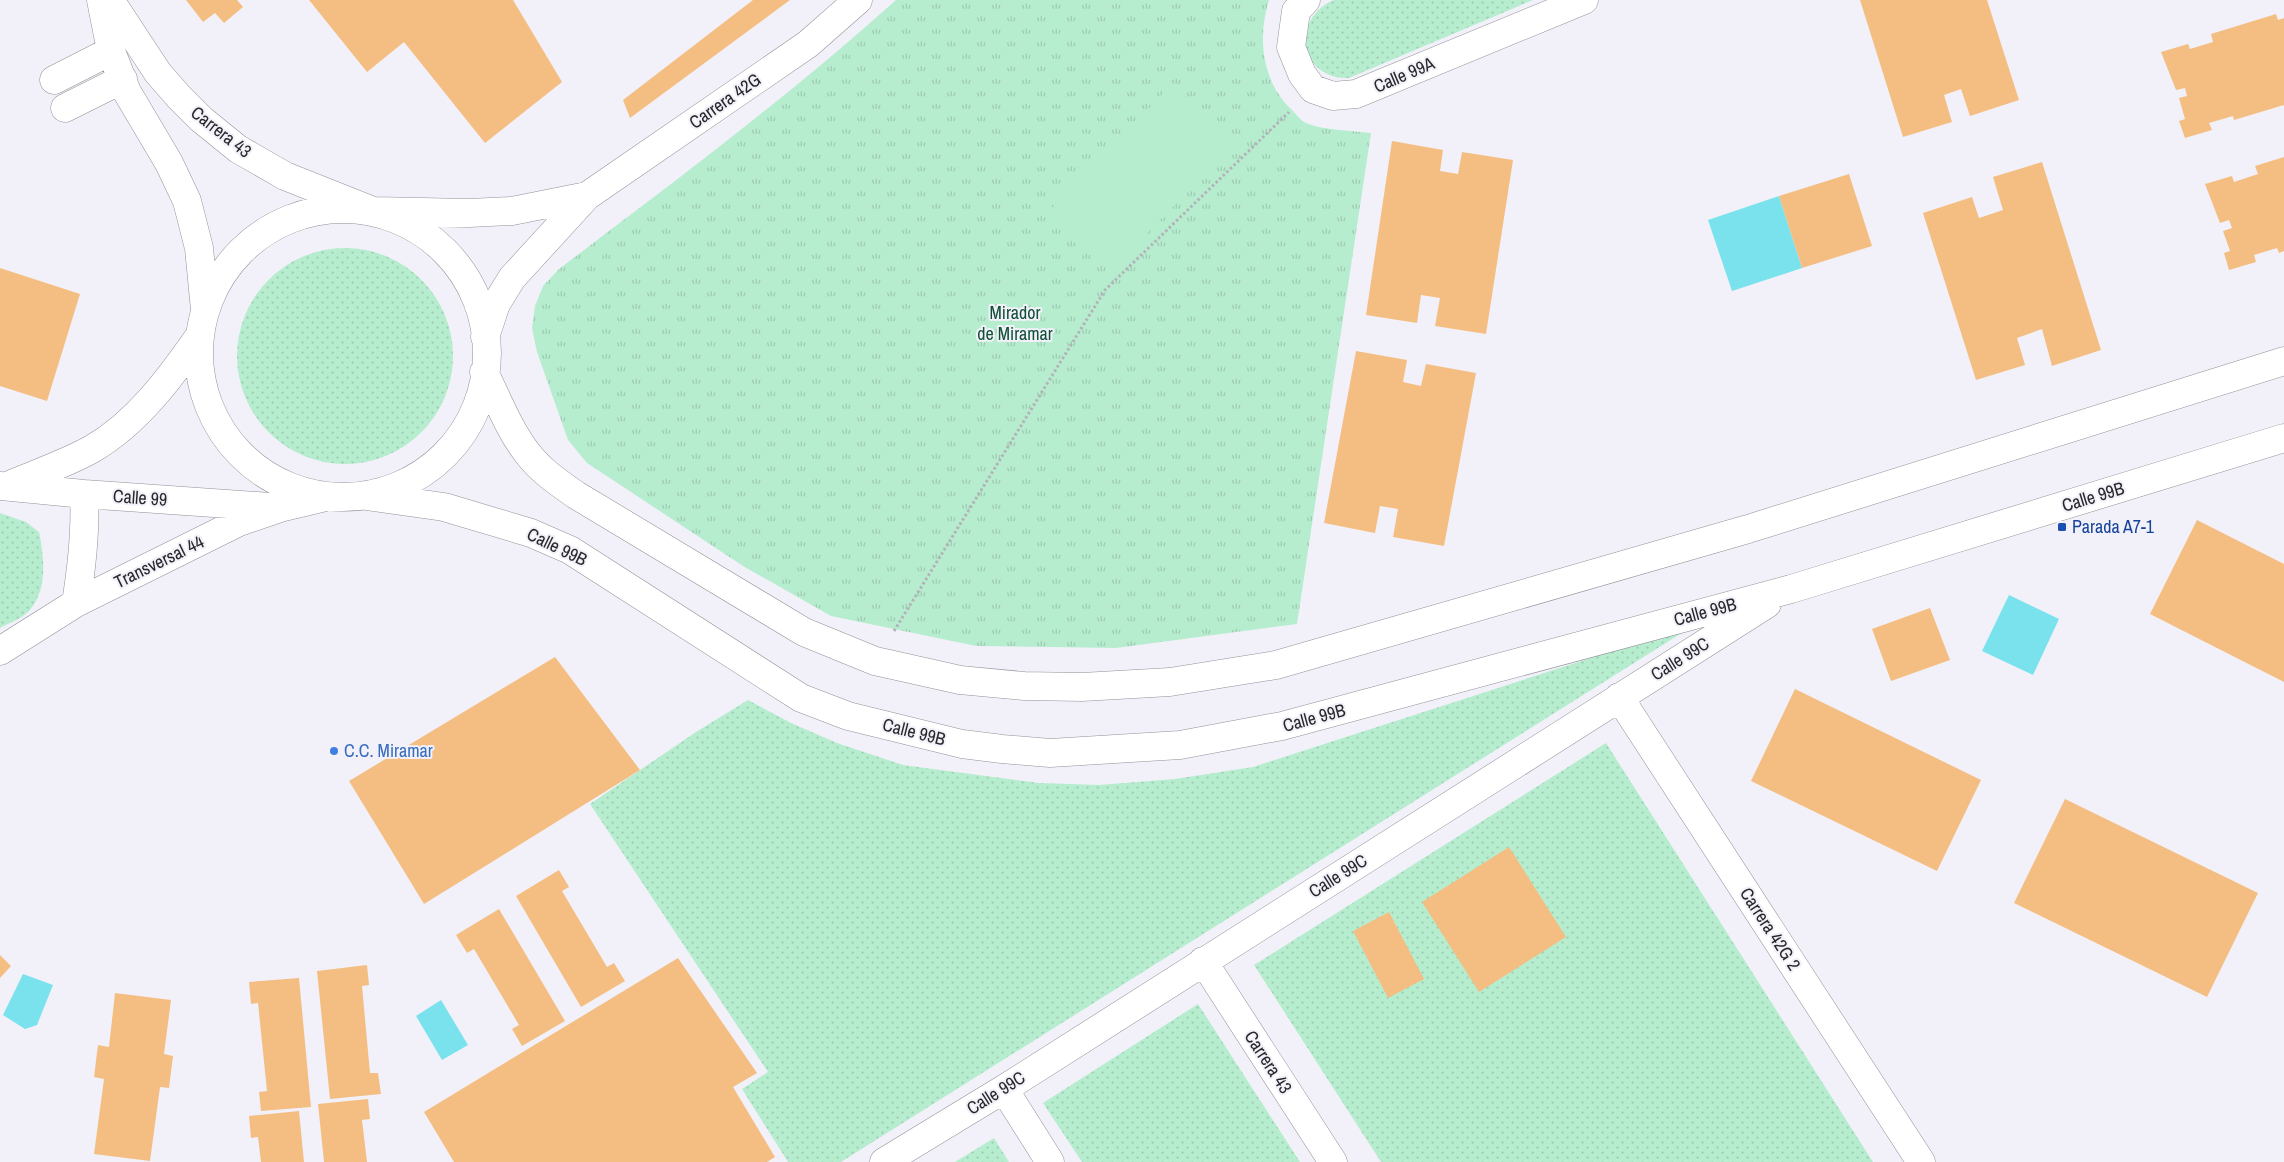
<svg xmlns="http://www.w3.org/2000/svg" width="2284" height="1162" font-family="'Archivo Narrow',sans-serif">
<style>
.grass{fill:url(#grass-dots)}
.park{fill:url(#park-tufts)}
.pitch{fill:#b7edcf}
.water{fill:#7ae2ed}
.building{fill:#f4be83}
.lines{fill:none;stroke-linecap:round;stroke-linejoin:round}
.minor-casing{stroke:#929199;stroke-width:29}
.path{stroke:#b3b2b9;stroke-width:3;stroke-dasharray:2.5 2.5;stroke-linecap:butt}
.minor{stroke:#fff;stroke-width:28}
.transit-dot{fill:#1a4fb4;stroke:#f2f1f9;stroke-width:2}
.shop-dot{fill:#3f7fe0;stroke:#f2f1f9;stroke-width:2}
.labels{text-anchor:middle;stroke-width:4;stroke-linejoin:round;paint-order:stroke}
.street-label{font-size:18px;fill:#28272a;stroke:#f2f1f9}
.park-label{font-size:18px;fill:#104f35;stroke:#f2f1f9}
.transit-label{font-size:18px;fill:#164399;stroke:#f2f1f9;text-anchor:start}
.shop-label{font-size:18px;fill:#366cbe;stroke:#f2f1f9;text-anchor:start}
</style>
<defs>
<pattern id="grass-dots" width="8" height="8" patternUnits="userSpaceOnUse" patternTransform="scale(1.25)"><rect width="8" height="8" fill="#b7edcf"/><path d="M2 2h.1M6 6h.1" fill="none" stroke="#9dcbb2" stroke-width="1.8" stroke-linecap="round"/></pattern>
<pattern id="park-tufts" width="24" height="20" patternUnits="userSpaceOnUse" patternTransform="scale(1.25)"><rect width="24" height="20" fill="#b7edcf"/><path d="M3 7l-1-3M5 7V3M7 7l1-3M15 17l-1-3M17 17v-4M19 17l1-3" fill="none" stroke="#9dcbb2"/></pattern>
</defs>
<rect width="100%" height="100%" fill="#f2f1f9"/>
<path class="grass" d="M 1334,0 L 1533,0 L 1349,78 C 1299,80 1290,18 1334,0 Z
M237 356a108 108 0 1 1 216 0a108 108 0 1 1-216 0Z
M 0,513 L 26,522 L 39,532 C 44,556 48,589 30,610 C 23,618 9,623 0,628 Z
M 1696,624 L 841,1162 L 788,1162 L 742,1089 L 768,1072 L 590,804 L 696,732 L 748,700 L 791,723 L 837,743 L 903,765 L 1039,783 L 1099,785 L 1175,779 L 1253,767 Z
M 1606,743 L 1873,1162 L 1381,1162 L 1254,965 Z
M 1198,1004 L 1300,1162 L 1082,1162 L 1043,1103 Z
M 994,1138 L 1009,1162 L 955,1162 Z"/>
<path class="park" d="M 896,0 L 1269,0 C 1257,38 1262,82 1292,110 C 1296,114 1301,121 1306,123 C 1321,130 1355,131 1371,133 L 1297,624 L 1116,648 L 976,646 L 831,616 L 743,566 L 587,463 L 568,440 L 537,352 L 532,328 L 535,306 L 543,286 L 559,269 C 674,182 789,96 896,0 Z"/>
<path class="pitch" d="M 1173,83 L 1234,144 L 1113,268 L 1051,209 Z"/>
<path class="water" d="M 1779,196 L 1802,268 L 1732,291 L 1708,220 Z
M 2009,595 L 2059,619 L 2033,675 L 1982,651 Z
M 23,974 L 53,985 L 37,1025 L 25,1029 L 3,1015 Z
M 441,1000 L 468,1045 L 442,1060 L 416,1016 Z"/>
<path class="building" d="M 186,0 L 237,0 L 243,7 L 224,23 L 215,13 L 203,22 Z
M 309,0 L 513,0 L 562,82 L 485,143 L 404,42 L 367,72 Z
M 753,0 L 790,0 L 630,118 L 623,100 Z
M 1860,0 L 1987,0 L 2019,100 L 1970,116 L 1961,89 L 1944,95 L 1952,122 L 1903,137 Z
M 2276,14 L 2278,20 L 2284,18 L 2284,105 L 2234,120 L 2233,116 L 2209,123 L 2212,130 L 2185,138 L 2179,121 L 2185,119 L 2179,98 L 2187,96 L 2185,88 L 2176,90 L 2161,52 L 2188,44 L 2190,49 L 2213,42 L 2211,34 Z
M 1392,141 L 1443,150 L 1440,171 L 1458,174 L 1462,152 L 1513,160 L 1486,334 L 1435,326 L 1440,298 L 1421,295 L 1417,323 L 1366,315 Z
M 2284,157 L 2284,251 L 2279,253 L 2277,248 L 2254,255 L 2256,262 L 2229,270 L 2224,253 L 2230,251 L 2223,231 L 2232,228 L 2229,220 L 2220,223 L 2205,184 L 2232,176 L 2234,182 L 2258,174 L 2255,166 Z
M 2042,162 L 2101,350 L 2052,366 L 2042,329 L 2017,338 L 2025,365 L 1976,380 L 1923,213 L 1972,197 L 1979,218 L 2003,210 L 1993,177 Z
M 1849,174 L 1872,246 L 1802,268 L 1779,196 Z
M 0,268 L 80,294 L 47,401 L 0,386 Z
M 1356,351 L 1407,360 L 1403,382 L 1421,386 L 1426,364 L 1476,373 L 1444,546 L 1393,537 L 1398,509 L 1380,506 L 1375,533 L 1324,523 Z
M 2197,520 L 2284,564 L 2284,682 L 2150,614 Z
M 1930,608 L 1950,660 L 1891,681 L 1872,629 Z
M 555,657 L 640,770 L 424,904 L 349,781 Z
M 1795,689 L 1981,780 L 1937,871 L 1751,781 Z
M 2065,799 L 2258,893 L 2207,997 L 2014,903 Z
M 1509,847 L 1566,937 L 1479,992 L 1422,902 Z
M 559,870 L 569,887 L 562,891 L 607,967 L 614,963 L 625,981 L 581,1007 L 516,896 Z
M 499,909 L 565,1021 L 522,1046 L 512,1029 L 519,1025 L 474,949 L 467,953 L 456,935 Z
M 1389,912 L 1424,979 L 1388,998 L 1353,931 Z
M 0,955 L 11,966 L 0,978 Z
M 678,958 L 757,1073 L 733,1087 L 775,1157 L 767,1162 L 454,1162 L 424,1112 Z
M 367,965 L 369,985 L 362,986 L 370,1073 L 378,1073 L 381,1094 L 330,1099 L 317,971 Z
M 299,978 L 311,1107 L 261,1111 L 259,1092 L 267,1091 L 258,1003 L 251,1004 L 249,982 Z
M 115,993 L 171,1000 L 164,1054 L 173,1056 L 169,1088 L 160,1087 L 150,1161 L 94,1154 L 104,1079 L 94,1077 L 98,1045 L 109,1047 Z
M 368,1099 L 370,1119 L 362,1120 L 367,1162 L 324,1162 L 318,1104 Z
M 299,1111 L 304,1162 L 261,1162 L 258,1137 L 251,1138 L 249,1116 Z"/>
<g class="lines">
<defs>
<path id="minor" d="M 101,0 L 111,51 L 127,92 L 169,163 L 187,201 L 199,248 L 205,310
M 110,0 L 158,73 L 179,97 L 201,119 L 238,149 L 285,176 L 373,211 L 469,213 L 512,211 L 587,196
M 1306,0 L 1296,11 L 1291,47 L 1302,74 L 1313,89 L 1333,96 L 1356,94 L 1584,0
M 54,80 L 111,51
M 65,108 L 123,79
M199 353a144 144 0 1 1 288 0a144 144 0 1 1-288 0Z
M 485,337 L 496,304 L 512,278 L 587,196 L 808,44 L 858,0
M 484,372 C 498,400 509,430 528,454 C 541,471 559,483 576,495 L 804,632 L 875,661 L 960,680 L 1024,686 L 1082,687 L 1170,682 L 1276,665 L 1748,529 L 2284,361
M 0,486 L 84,494 L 270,507
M 7,486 C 35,474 65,464 92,449 C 137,423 171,377 200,335
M 366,496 L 444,507 L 531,533 L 570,550 L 801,698 L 848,716 L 962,744 L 1002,749 L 1050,753 L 1180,745 L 1282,726 L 1791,589 L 2284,438
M 76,603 C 82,566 86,532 84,494
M 0,651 L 76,603 L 239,522 L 280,508 L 322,498
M 1619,697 L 1921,1162
M 1203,961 L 1333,1162
M 1004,1089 L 1050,1162
M 884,1162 L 1004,1089 L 1767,604"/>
</defs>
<use href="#minor" class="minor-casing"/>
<path class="path" d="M 894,631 L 1105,290 L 1289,112"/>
<use href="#minor" class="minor"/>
</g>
<rect class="transit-dot" x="2057" y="522" width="10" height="10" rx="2.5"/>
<circle class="shop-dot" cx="334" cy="751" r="5"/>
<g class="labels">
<g class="street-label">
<text transform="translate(1404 75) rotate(-23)" y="6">Calle 99A</text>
<text transform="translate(725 101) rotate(-35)" y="6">Carrera 42G</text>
<text transform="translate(221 132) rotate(38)" y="6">Carrera 43</text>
<text transform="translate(2093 497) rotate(-17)" y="6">Calle 99B</text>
<text transform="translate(140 498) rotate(4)" y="6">Calle 99</text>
<text transform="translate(557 547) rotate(26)" y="6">Calle 99B</text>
<text transform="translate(159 562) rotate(-26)" y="6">Transversal 44</text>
<text transform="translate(1705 612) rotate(-15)" y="6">Calle 99B</text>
<text transform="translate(1680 659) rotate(-32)" y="6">Calle 99C</text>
<text transform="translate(1314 718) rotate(-15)" y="6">Calle 99B</text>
<text transform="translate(914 732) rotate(14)" y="6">Calle 99B</text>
<text transform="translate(1338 876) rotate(-32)" y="6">Calle 99C</text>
<text transform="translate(1770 929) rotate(57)" y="6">Carrera 42G 2</text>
<text transform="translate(1268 1062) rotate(57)" y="6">Carrera 43</text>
<text transform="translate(996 1093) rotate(-32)" y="6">Calle 99C</text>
</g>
<g class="park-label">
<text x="1015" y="319">Mirador<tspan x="1015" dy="21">de Miramar</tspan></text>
</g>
<g class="transit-label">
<text x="2072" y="533">Parada A7-1</text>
</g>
<g class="shop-label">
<text x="344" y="757">C.C. Miramar</text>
</g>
</g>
</svg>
